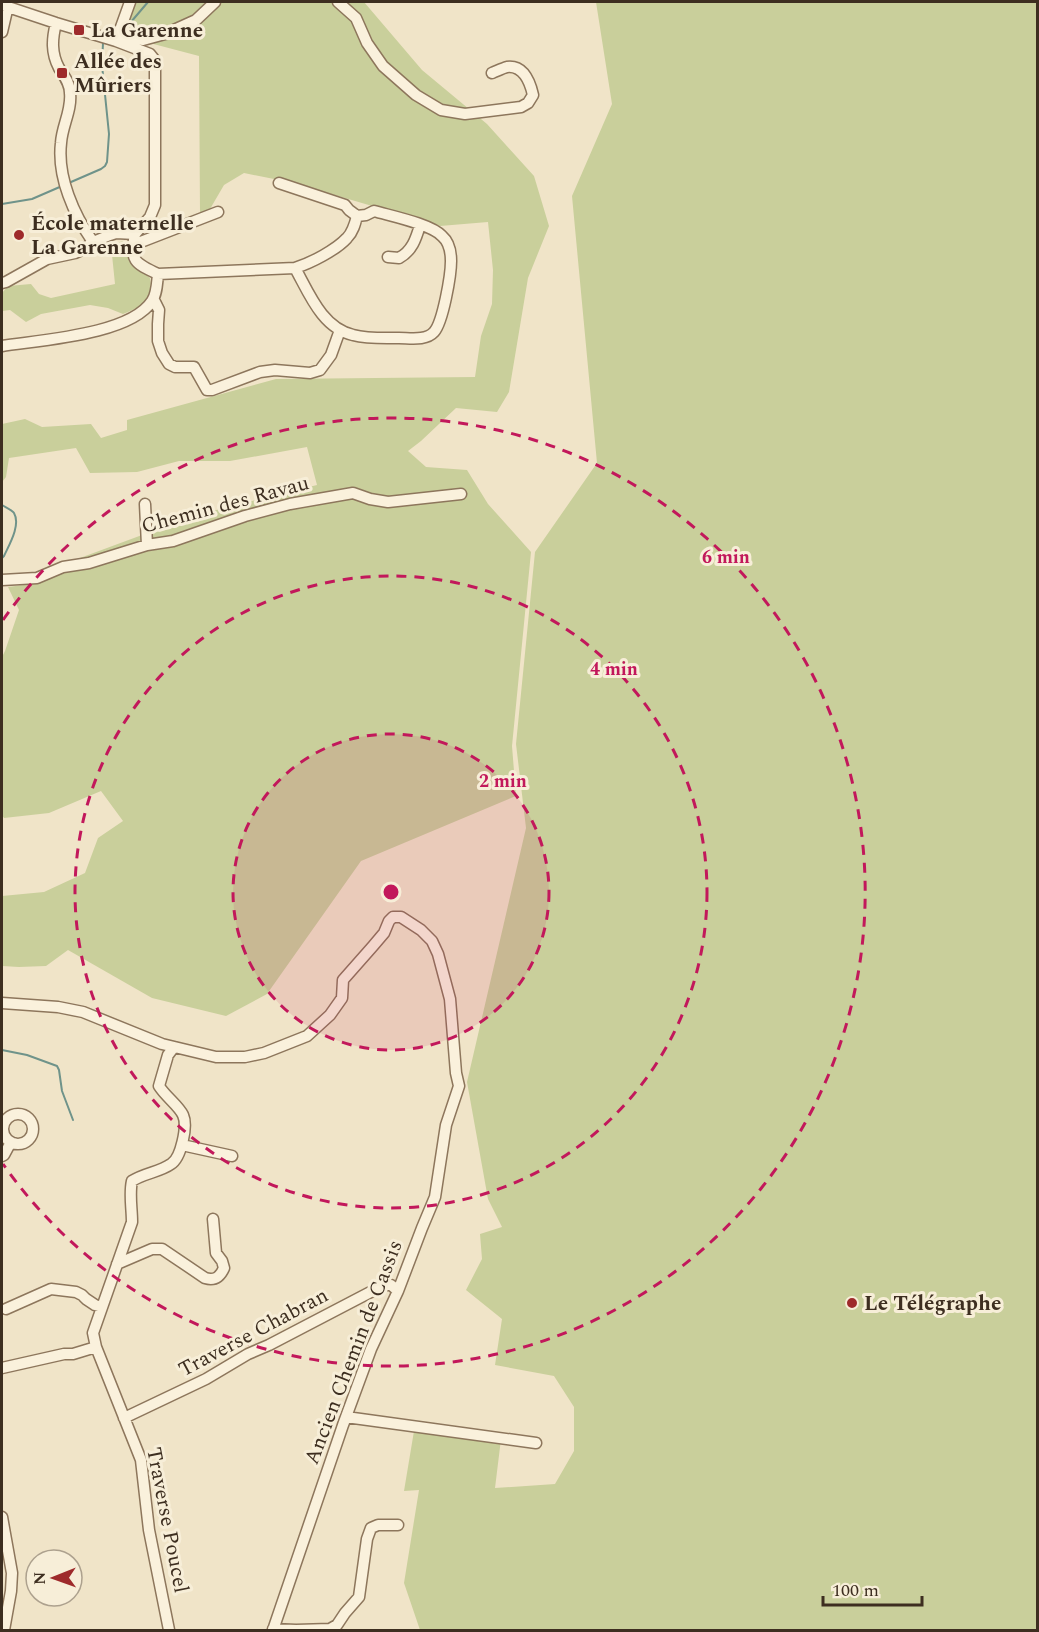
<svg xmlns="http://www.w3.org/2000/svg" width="1039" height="1632" font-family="Spectral,serif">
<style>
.green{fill:#c9cf9b}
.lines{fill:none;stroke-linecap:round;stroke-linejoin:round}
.stream{stroke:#6f938a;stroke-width:2}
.minor-casing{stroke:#8d765c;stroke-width:13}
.minor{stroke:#faf1dc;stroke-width:10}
.ring{fill:none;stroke:#c2185b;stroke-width:3;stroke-dasharray:10 8}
.poi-dot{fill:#9e2a2b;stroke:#f7eed8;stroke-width:2}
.labels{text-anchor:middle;stroke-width:6;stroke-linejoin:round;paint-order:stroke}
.poi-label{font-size:21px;font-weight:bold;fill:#3d2e20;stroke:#f7eed8;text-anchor:start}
.street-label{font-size:21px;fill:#3d2e20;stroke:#f7eed8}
.centre{fill:#c2185b;stroke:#f7eed8;stroke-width:3}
.ring-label{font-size:18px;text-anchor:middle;font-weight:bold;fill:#c2185b;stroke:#f7eed8;stroke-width:6;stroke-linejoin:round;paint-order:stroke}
</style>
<rect width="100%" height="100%" fill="#f0e4c8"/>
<path class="green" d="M 135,2 L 364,2 L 422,70 L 487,124 L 534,176 L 549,226 L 528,278 L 509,392 L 497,412 L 456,408 L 421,441 L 408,451 L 426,467 L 467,470 L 488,504 L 531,552 L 512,746 L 516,796 L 361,861 L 267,994 L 226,1016 L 152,998 L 68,950 L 46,966 L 19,967 L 2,966 L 2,896 L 44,892 L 85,873 L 98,838 L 123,821 L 101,791 L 49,813 L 4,818 L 2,815 L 2,657 L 5,651 L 19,610 L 8,587 L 39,583 L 80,558 L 196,515 L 317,485 L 307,447 L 230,461 L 179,461 L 137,472 L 90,473 L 76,448 L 9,458 L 6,477 L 2,482 L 2,424 L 25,419 L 42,427 L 91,424 L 101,438 L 127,430 L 127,420 L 276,379 L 475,377 L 481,336 L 492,304 L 493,270 L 488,222 L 440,226 L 294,183 L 244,173 L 224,185 L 210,209 L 200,213 L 199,56 L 142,41 L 125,29 Z
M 596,2 L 1037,2 L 1037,1630 L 420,1630 L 404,1583 L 419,1490 L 404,1491 L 415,1425 L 501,1439 L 495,1488 L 555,1484 L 574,1451 L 574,1407 L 554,1376 L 495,1365 L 502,1319 L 466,1290 L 482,1259 L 480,1234 L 502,1227 L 488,1199 L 467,1082 L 526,828 L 516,744 L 535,552 L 597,463 L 572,196 L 612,104 Z
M 123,241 L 131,262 L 150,278 C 154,302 143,306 123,314 L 108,308 L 90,305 L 41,314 L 26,322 L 10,310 L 2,311 L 2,293 L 8,286 L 31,284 L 39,294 L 51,298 L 115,284 L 111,245 Z"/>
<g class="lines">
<path class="stream" d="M 125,29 L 148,2
M 71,182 L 101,169 L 105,166 L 107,162 L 109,134 L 102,65 L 103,43
M 2,204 L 32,199 L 62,186
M 2,505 C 5,507 12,510 14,513 C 21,525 9,545 4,556 L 2,558
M 2,1050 L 27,1055 L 57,1066 L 59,1070 L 62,1091 L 73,1120"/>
<defs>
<path id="minor" d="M 338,2 L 356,18 L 367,43 L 383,66 L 416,95 L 441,110 L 465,114 L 521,107 L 528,103 L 533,95 C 530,82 524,65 507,67 C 503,68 497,71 492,73
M 2,5 L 56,23 L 116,41 L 150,54 L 154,59 L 155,67 L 155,205 L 150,217 L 135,234
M 56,23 C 52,39 51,53 59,68 C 64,76 70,83 70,93 C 72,110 62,126 61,143 C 57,177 74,215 93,242
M 2,32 L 8,6
M 118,35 L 143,40 L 165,34 L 196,20 L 215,2
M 116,41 L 130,2
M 279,183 L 345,205 L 349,210 L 357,216
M 135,234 C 130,261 134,263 158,274 L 295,268 C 311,263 336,250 347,238 C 353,232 355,224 357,216
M 133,245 L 218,212
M 388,257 L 399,258 C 412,251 416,239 420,225
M 295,268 C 309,293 322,328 353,335 C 368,339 384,338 399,338 C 410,338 426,341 434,332 C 443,322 451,275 451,261 C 451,252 449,242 442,236 C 431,224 391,216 374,211 L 366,215 L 357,216
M 2,283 L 6,282 L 47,259 L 75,253 L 84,249 L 93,242 L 110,235 L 116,233 L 135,234
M 154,300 L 159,310 L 158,324 L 158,341 L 162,353 L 169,364 L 175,367 L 194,367 L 207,390 L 212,390 L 260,372 L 275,370 L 310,373 L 320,370 L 331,355 L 340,330
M 2,346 C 39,340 130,335 152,301 C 157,294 157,283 158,274
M 145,504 L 147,545
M 2,580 L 37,578 L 63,567 L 89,563 L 147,545 L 173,541 L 245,516 L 290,504 L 353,493 L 370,499 L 388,502 L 461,494
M 2,1003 L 58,1007 L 83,1012 L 162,1044 L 216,1057 L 245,1057 L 264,1053 L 307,1036 L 330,1015 L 342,998 L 343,980 L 373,946 L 384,933 L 389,921 L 393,917 L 401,917 L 421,930 L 432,941 L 438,954 L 450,999 L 456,1073 L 459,1086 L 446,1125 L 435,1197 L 422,1228 L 398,1291 L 371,1349 L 343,1425 L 273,1630
M3 1129a15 15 0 1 1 30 0a15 15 0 1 1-30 0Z
M 182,1145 L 232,1156
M 2,1156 L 4,1155 L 11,1142
M 117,1264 L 152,1249 L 162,1249 L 205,1278 C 215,1281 220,1277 224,1268 L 222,1261 L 216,1253 L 213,1219
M 6,1309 L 51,1289 L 76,1292 L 82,1295 L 86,1299 L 95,1305 L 102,1307
M 2,1368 L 64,1354 L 73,1354 L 96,1347
M 346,1417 L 536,1443
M 124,1418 L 206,1379 L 248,1354 L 269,1345 L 384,1285 L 391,1285 L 398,1291
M 2,1517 L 12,1573 L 11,1591 L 4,1630
M 273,1629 L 296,1630 L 330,1629 L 337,1625 L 345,1613 L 359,1597 L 367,1539 L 371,1528 L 378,1525 L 398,1525
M 169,1630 L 149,1530 L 141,1460 L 96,1347 L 93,1333 L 132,1222 C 132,1208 129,1194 132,1181 C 144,1173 160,1172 171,1164 C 181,1158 188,1126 183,1115 C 179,1106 165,1096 159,1086 L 168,1055 L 174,1047"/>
</defs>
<use href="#minor" class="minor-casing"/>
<use href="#minor" class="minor"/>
</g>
<circle cx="391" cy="892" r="158" fill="#c2185b" fill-opacity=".12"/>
<g class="ring">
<circle cx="391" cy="892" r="158"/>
<circle cx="391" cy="892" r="316"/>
<path d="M3 620A474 474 0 1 1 3 1164"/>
</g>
<g class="poi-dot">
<rect x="73" y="24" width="12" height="12" rx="3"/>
<rect x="56" y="67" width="12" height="12" rx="3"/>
<circle cx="19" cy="235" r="6"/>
<circle cx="852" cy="1303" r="6"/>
</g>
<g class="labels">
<g class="poi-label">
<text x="91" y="37">La Garenne</text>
<text x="74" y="68">Allée des<tspan x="74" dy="24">Mûriers</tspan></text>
<text x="31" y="230">École maternelle<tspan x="31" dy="24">La Garenne</tspan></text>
<text x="864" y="1310">Le Télégraphe</text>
</g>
<g class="street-label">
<text transform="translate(225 504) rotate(-15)" y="7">Chemin des Ravau</text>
<text transform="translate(253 1332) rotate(-28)" y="7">Traverse Chabran</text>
<text transform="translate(353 1352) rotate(-69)" y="7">Ancien Chemin de Cassis</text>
<text transform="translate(168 1520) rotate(79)" y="7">Traverse Poucel</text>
</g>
</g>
<circle cx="391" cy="892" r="9" class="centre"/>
<g class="ring-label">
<text x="726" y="563">6 min</text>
<text x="614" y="675">4 min</text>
<text x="503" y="787">2 min</text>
</g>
<rect width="1039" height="1632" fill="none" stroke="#3d2e20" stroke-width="6"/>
<g transform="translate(54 1578) rotate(269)"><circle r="28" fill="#f7eed8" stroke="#ada18e" stroke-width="1.5"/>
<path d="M0-4.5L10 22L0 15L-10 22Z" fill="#9e2a2b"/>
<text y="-9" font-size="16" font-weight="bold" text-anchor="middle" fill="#3d2e20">N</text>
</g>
<path d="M823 1596v9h99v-9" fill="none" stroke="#3d2e20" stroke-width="3"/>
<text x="832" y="1596" font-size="18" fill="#3d2e20" stroke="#f7eed8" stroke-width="4.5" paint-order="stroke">100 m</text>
</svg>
